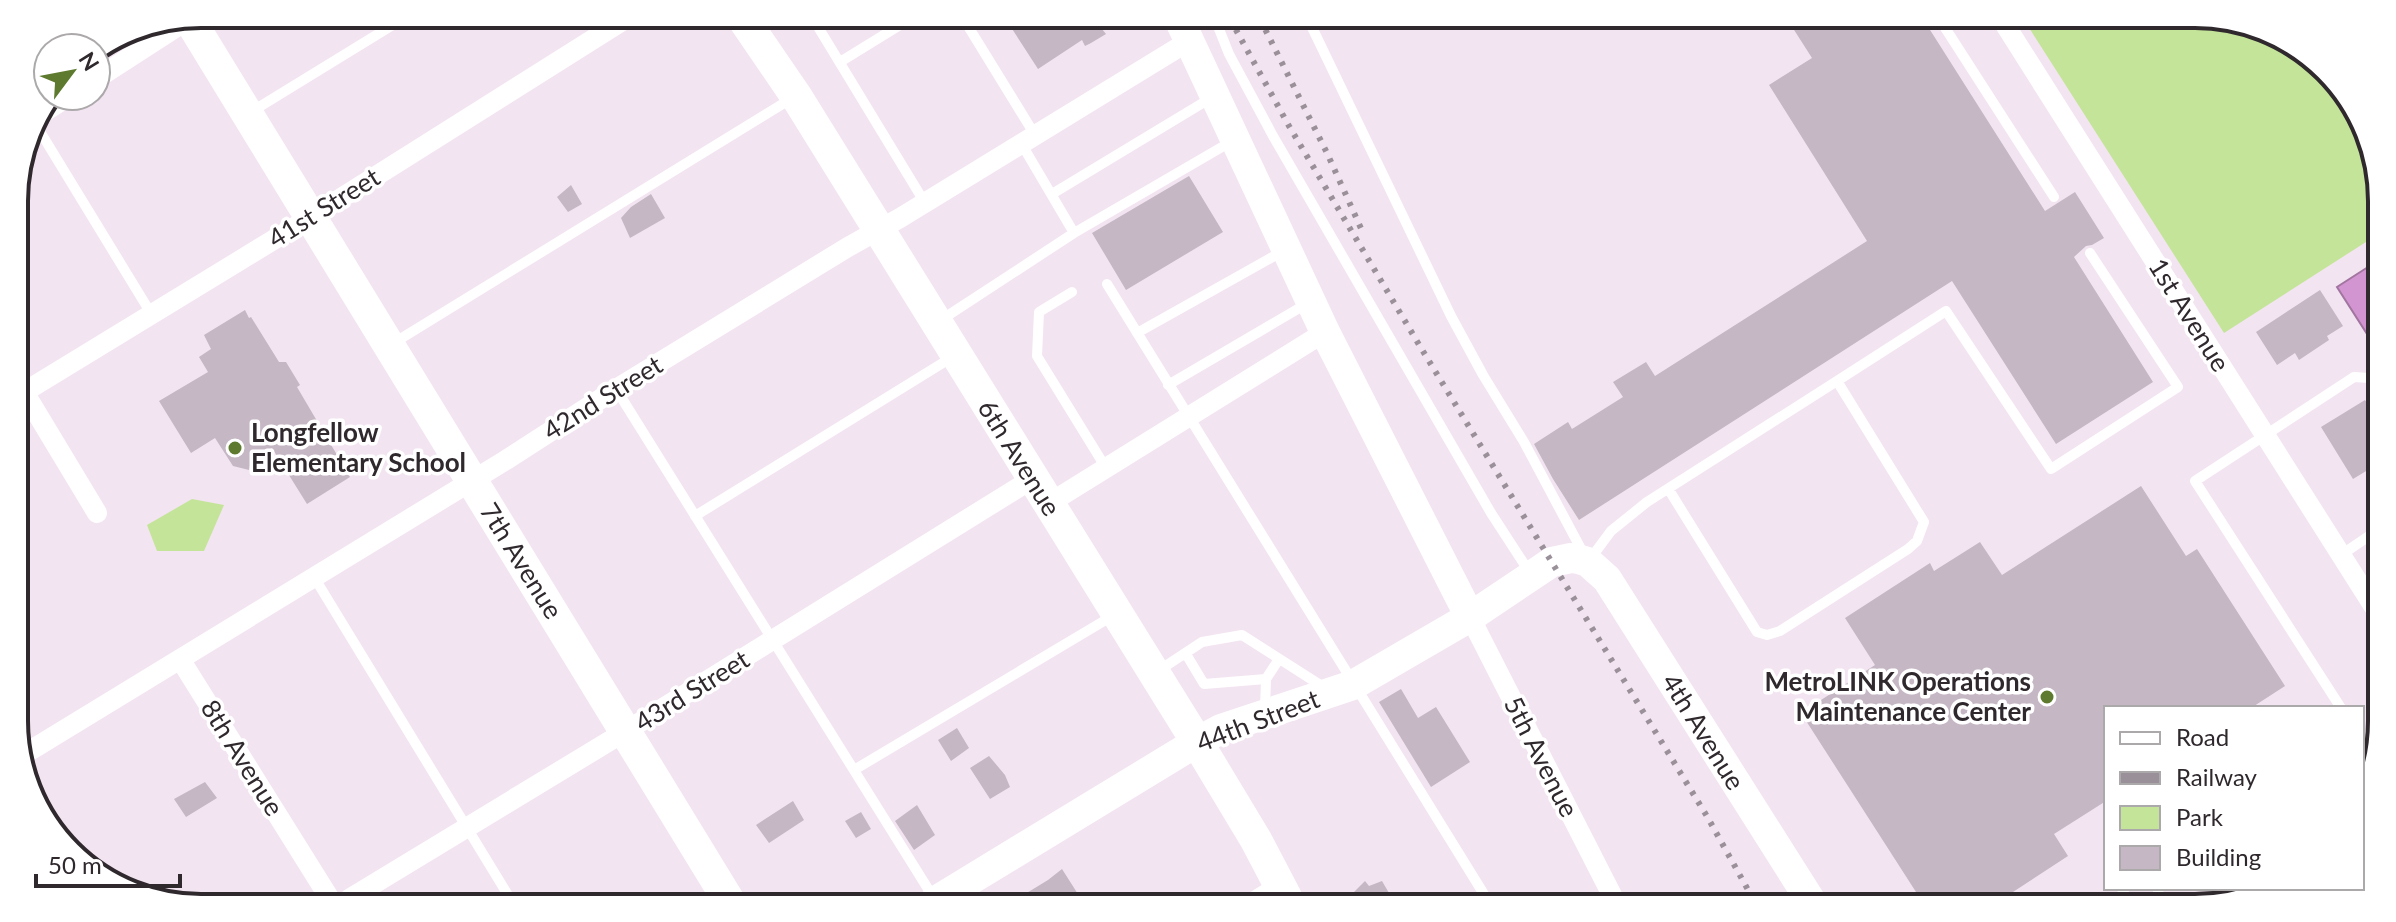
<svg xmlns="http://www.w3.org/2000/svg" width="2396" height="922" font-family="Lato,sans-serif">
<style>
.green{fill:#c4e499}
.water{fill:#d395d1;stroke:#a275a0;stroke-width:2}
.building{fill:#c5b7c4}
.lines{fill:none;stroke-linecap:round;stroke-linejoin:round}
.lane{stroke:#fff;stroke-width:10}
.street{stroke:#fff;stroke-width:20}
.secondary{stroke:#fff;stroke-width:30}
.primary{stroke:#fff;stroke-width:32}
.rail{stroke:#9a9099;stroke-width:6;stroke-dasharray:4 8;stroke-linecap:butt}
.poi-dot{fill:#5d7a2e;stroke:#fff;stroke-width:3}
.labels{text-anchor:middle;stroke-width:7;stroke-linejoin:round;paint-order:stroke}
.street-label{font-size:26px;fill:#2f292e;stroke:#fff}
.poi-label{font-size:26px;font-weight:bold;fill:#2f292e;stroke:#fff;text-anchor:start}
.rim{fill:none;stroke:#2f292e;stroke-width:4}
</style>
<rect width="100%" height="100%" fill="#f3e4f1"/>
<path class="green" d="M 2026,23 L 2255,24 L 2343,87 L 2380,176 L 2380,233 L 2224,333 Z
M 192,499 L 224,505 L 204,551 L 157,551 L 147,525 Z"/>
<path class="water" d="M 2368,267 L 2379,283 L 2376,348 L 2337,287 Z"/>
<path class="building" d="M 1005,18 L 1119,18 L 1102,29 L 1106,34 L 1091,43 L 1085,46 L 1082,40 L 1038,69 Z
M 1789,22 L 1925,22 L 2045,211 L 2075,192 L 2104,238 L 2092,245 L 2086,246 L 2074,257 L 2153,382 L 2056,444 L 1952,281 L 1579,520 L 1553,479 L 1534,444 L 1568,422 L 1572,429 L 1623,397 L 1613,382 L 1646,362 L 1655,376 L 1867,241 L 1769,85 L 1812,58 Z
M 1189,176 L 1223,232 L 1126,290 L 1092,233 Z
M 571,185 L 582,204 L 568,212 L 557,197 Z
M 651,194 L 665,218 L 630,238 L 621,218 L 631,207 Z
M 2320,290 L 2343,326 L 2327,336 L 2329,340 L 2299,360 L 2295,353 L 2277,365 L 2256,332 Z
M 245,310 L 249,318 L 251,317 L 279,362 L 286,362 L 300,385 L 297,387 L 350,477 L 307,504 L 272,448 L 251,461 L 249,470 L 233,466 L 215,438 L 191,453 L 159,401 L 208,372 L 199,357 L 211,349 L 204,335 Z
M 2365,400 L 2377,418 L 2376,465 L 2353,479 L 2321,427 Z
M 2141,486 L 2186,556 L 2197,549 L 2285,686 L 2251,708 L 2106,708 L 2106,801 L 2054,834 L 2068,856 L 1990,907 L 1925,906 L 1801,713 L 1875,665 L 1845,618 L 1930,563 L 1934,571 L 1980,542 L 2002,575 Z
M 1401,689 L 1418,718 L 1436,707 L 1470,762 L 1431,787 L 1379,702 Z
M 957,728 L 969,748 L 951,761 L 938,740 Z
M 989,756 L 1005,775 L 1010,787 L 990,799 L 970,768 Z
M 205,782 L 217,798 L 186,817 L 174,799 Z
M 793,801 L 804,820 L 769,843 L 756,825 Z
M 917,805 L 935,835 L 914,850 L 895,821 Z
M 861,812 L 871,829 L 856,838 L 845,821 Z
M 1062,869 L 1083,902 L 1012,902 L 1048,880 Z
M 1365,881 L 1369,886 L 1382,881 L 1389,893 L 1373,904 L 1342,904 Z"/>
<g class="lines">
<path class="lane" d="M 812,17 L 925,203
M 963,18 L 1035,135
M 1215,19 L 1229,54 L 1273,136 L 1491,513 L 1530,573
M 1308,19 L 1451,316 L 1483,375 L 1524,442 L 1588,562 L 1611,531 L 1647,502 L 1837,381 L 1924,522 L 1917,541 L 1908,549 L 1780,631 L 1767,635 L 1757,632 L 1669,490
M 1942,23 L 2054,197
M 840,62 L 913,17
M 251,112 L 409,15
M 33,120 L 152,315
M 1021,143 L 1074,233
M 1052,194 L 1211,98
M 1107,284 L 1490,904
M 1072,292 L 1039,312 L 1037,356 L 1106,468
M 941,320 L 1074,233 L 1234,140
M 1137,333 L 1285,250
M 392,344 L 794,97
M 1837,381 L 1946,311 L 2051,469 L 2178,387 L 2090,253
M 1168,385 L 1308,303
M 616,389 L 935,900
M 695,516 L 954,356
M 2341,555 L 2375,532
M 314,577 L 511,900
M 1186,654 L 1204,684 L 1266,679 L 1279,659
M 1158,671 L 1202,642 L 1242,635 L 1325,688
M 2341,708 L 2195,481 L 2354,377 L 2369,378 L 2377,383
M 1265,709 L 1266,679
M 2362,741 L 2370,754 L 2362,759
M 854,770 L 1114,615
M 2157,888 L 2160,897 L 2158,907
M 1242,903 L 1273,884
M 2124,907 L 2121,896 L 2125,888"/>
<path class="street" d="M 2004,23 L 2374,607
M 96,79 L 195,15
M 33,119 L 69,96
M 15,377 L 97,513
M 16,397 L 311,217 L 630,16
M 1048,504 L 1325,332
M 1470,617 L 1617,905
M 180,659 L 330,899
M 18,758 L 506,460 L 616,389 L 848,247 L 900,218 L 1189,41
M 349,899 L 626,731 L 1032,479"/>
<path class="secondary" d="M 1179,19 L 1325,332 L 1470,617
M 934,902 L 1197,742 L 1221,729 L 1353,685 L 1470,617 L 1552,562 L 1571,558 L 1578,559 L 1588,562 L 1607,579 L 1814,906"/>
<path class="primary" d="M 188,17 L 729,901
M 742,17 L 796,96 L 1197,742 L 1256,840 L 1289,903"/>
<path class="rail" d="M 1230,19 L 1289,126 L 1421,348 L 1708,818 L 1757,906
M 1260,19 L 1327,153 L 1364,235"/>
</g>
<g class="poi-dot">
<circle cx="235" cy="448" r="8"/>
<circle cx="2047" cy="697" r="8"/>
</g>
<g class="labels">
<g class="street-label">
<text transform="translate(324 208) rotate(-32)" y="9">41st Street</text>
<text transform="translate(2189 315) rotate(58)" y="9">1st Avenue</text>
<text transform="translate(603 398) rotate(-32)" y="9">42nd Street</text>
<text transform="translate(1019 458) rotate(58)" y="9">6th Avenue</text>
<text transform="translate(521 561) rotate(58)" y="9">7th Avenue</text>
<text transform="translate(692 691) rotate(-32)" y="9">43rd Street</text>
<text transform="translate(1258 721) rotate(-21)" y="9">44th Street</text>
<text transform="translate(1703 732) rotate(58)" y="9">4th Avenue</text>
<text transform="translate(1541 757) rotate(63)" y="9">5th Avenue</text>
<text transform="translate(242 758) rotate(58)" y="9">8th Avenue</text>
</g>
<g class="poi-label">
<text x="251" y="442">Longfellow<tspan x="251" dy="30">Elementary School</tspan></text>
<text x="2031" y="691" text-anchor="end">MetroLINK Operations<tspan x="2031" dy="30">Maintenance Center</tspan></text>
</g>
</g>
<path d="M0 0H2396V922H0ZM201 28H2195A173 173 0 0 1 2368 201V721A173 173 0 0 1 2195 894H201A173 173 0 0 1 28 721V201A173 173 0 0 1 201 28Z" fill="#fff" fill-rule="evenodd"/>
<path class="rim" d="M201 28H2195A173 173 0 0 1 2368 201V721A173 173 0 0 1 2195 894H201A173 173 0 0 1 28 721V201A173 173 0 0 1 201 28Z"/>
<rect x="2104" y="706" width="260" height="184" fill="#ffffff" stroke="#aca9ab" stroke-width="2"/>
<rect x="2120" y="732" width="40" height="12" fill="#ffffff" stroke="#aca9ab" stroke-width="2"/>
<text x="2176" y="746" font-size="24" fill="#2f292e">Road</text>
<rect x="2120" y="772" width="40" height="12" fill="#9a9099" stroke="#aca9ab" stroke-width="2"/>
<text x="2176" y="786" font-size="24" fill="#2f292e">Railway</text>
<rect x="2120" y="806" width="40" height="24" fill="#c4e499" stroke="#aca9ab" stroke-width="2"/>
<text x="2176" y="826" font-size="24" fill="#2f292e">Park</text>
<rect x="2120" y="846" width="40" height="24" fill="#c5b7c4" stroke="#aca9ab" stroke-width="2"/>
<text x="2176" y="866" font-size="24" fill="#2f292e">Building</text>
<g transform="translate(72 72) rotate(58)"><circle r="38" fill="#ffffff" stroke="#aca9ab" stroke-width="2"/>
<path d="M0-6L14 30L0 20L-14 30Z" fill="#5d7a2e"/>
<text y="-12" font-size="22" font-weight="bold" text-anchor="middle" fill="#2f292e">N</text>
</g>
<path d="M36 874v12h144v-12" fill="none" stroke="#2f292e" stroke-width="4"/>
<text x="48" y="874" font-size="24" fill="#2f292e" stroke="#ffffff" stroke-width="6" paint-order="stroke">50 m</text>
</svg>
